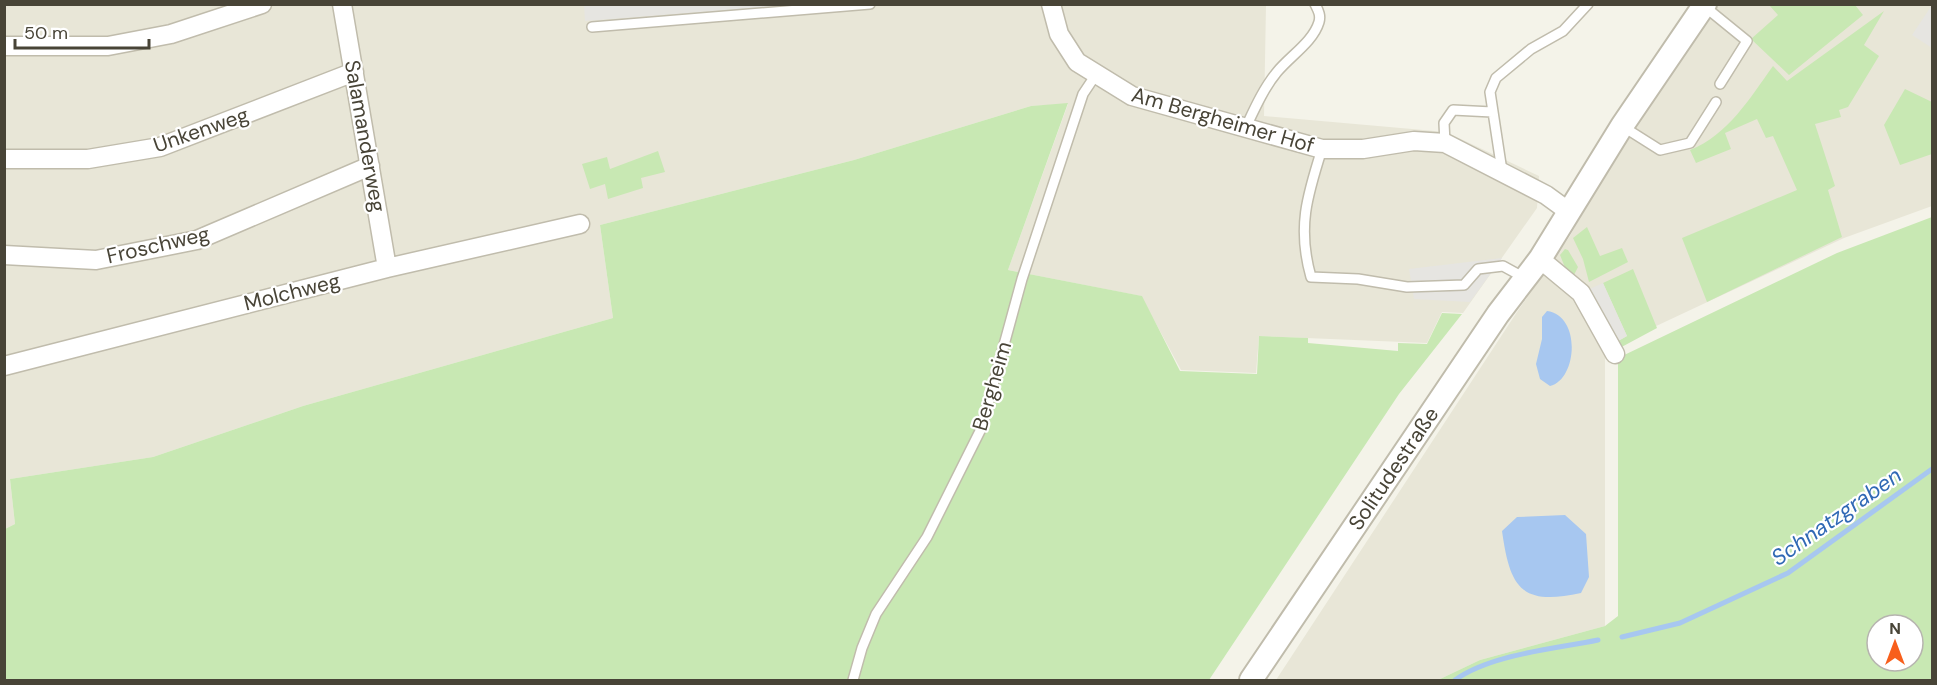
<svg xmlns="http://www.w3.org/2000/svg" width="1937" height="685" font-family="'DM Sans',sans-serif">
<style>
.residential{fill:#e8e6d7}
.green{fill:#c8e8b3;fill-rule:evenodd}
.parking{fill:#e6e5e1}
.water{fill:#a7c7f0}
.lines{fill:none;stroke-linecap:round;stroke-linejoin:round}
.stream{stroke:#a7c7f0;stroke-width:5}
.service-casing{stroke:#c0bcac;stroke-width:12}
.minor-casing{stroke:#c0bcac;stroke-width:21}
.tertiary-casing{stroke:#c0bcac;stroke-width:26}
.service{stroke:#fff;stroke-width:9}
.minor{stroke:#fff;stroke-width:18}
.tertiary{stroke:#fff;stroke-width:22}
.labels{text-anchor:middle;stroke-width:4.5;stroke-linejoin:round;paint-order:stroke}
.street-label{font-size:21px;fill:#484437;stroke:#fff}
.water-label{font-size:22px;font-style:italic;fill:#3069b5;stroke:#fff}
</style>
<rect width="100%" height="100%" fill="#f4f3e9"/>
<path class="residential" d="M 5,5 L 1266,5 L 1264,116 L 1446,132 L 1539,176 L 1537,208 L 1463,313 L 1442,312 L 1427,343 L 1259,336 L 1256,373 L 1181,370 L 1141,296 L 1008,270 L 1068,104 L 1031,106 L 854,160 L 600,225 L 613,318 L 303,406 L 153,457 L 10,479 L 15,524 L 5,529 Z
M 1693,5 L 1932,5 L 1932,206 L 1844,238 L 1605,350 L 1605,626 L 1480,660 L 1438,680 L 1276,680 L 1517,312 L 1570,236 Z"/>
<path class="green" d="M 1769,5 L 1855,5 L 1863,15 L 1789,75 L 1751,39 L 1778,15 Z
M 1884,11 L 1864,45 L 1879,56 L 1848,107 L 1839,110 L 1841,117 L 1815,124 L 1835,186 L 1828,190 L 1842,237 L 1707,302 L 1682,238 L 1797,190 L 1773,136 L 1766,138 L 1757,119 L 1725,133 L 1731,149 L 1696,163 L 1690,150 C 1728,135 1750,98 1773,66 L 1787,81 Z
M 1905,89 L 1932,102 L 1932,154 L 1900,165 L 1884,125 Z
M 1068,103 L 1008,270 L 1142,296 L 1180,371 L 1257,374 L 1259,336 L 1308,338 L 1308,343 L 1398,351 L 1398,343 L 1427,344 L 1442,313 L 1462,314 L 1399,394 L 1209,680 L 5,680 L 5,529 L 15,524 L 10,479 L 153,457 L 303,406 L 613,318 L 600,225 L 854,160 L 1031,106 Z
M 658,151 L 665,172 L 641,178 L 643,188 L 608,199 L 605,184 L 590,189 L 582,164 L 607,157 L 610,169 Z
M 1932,217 L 1932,680 L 1438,680 L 1480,660 L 1605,626 L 1618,616 L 1618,358 L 1837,253 ZM 1877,625 L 1913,625 L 1913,661 L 1877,661 Z
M 1587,227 L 1600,256 L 1622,248 L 1628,262 L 1589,282 L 1583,259 L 1573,238 Z
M 1565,249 L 1568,250 L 1578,267 L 1574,275 L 1566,270 L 1560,255 Z
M 1633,269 L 1657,328 L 1616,350 L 1613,344 L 1627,336 L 1603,283 Z"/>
<path class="parking" d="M 590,4 L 788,4 L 788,5 L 585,21 L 584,5 Z
M 1932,5 L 1932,48 L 1912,35 Z
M 1502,258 L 1470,302 L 1414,299 L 1409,269 Z
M 1603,283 L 1627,336 L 1613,344 L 1585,291 Z"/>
<path class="water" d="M 1547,311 C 1582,316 1577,380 1550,386 L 1540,379 L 1536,364 L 1542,339 L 1542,317 Z
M 1565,515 L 1586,534 L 1589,577 L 1581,593 C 1521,606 1510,588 1502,531 L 1517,517 Z"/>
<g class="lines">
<path class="stream" d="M 1622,637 L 1680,623 L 1788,573 L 1932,469
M 1455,680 C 1491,654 1555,649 1598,640"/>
<defs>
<path id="service" d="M 1704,6 L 1747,41 L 1720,84
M 592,27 L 870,4
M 1622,126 L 1660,150 L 1690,143 L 1716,102
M 1245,129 C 1254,110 1263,89 1277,72 C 1290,56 1313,42 1319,22 C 1321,15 1318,10 1315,4
M 1445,143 L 1444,123 L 1453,110 L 1492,112
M 1322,149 C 1307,196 1297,228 1311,277 L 1358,279 L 1407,287 L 1464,285 L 1478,269 L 1503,266 L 1525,278
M 1502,171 L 1490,92 L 1496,78 L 1531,49 L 1563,31 L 1588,4
M 853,680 L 862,648 L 876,614 L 927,537 L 981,429 L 1022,279 L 1083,94 L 1095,76"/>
<path id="minor" d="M 342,4 L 387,268
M 1051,4 L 1059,34 L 1077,62 L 1132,96 L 1322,149 L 1363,149 L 1414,141 L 1445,143 L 1546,195 L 1568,211
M 4,46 L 108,46 L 171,34 L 262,4
M 4,159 L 88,159 L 160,147 L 354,72
M 4,255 L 96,260 L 197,240 L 370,166
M 1540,259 L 1581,293 L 1615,354
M 4,366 L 387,268 L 580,224"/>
<g id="tertiary">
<path id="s1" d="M 1251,680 L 1498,314 L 1540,259 L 1622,126 L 1705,4"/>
</g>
</defs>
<use href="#service" class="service-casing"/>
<use href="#minor" class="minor-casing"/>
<use href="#tertiary" class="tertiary-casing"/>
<use href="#service" class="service"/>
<use href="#minor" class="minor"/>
<use href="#tertiary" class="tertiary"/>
</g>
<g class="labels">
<g class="street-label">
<text transform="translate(1223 120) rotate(16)" y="7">Am Bergheimer Hof</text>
<text transform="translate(201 130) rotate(-19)" y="7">Unkenweg</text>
<text transform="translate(365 136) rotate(80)" y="7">Salamanderweg</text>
<text transform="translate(158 245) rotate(-13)" y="7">Froschweg</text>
<text transform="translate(292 292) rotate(-14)" y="7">Molchweg</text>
<text transform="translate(992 386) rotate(-74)" y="7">Bergheim</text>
<text dy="7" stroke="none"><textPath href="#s1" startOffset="255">Solitudestraße</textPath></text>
</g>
<g class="water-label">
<text transform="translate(1836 516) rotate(-35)" y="8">Schnatzgraben</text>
</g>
</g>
<rect width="1937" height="685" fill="none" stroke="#484437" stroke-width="12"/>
<g transform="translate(1895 643)"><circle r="28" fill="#ffffff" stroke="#b6b4af" stroke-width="1.5"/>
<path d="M0-4.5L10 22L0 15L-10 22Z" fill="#f85f1c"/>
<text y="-9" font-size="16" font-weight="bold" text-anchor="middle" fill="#484437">N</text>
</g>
<path d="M15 39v9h134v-9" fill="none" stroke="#484437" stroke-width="3"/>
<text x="24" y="39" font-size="18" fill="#484437" stroke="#ffffff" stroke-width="4.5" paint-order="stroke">50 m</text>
</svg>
